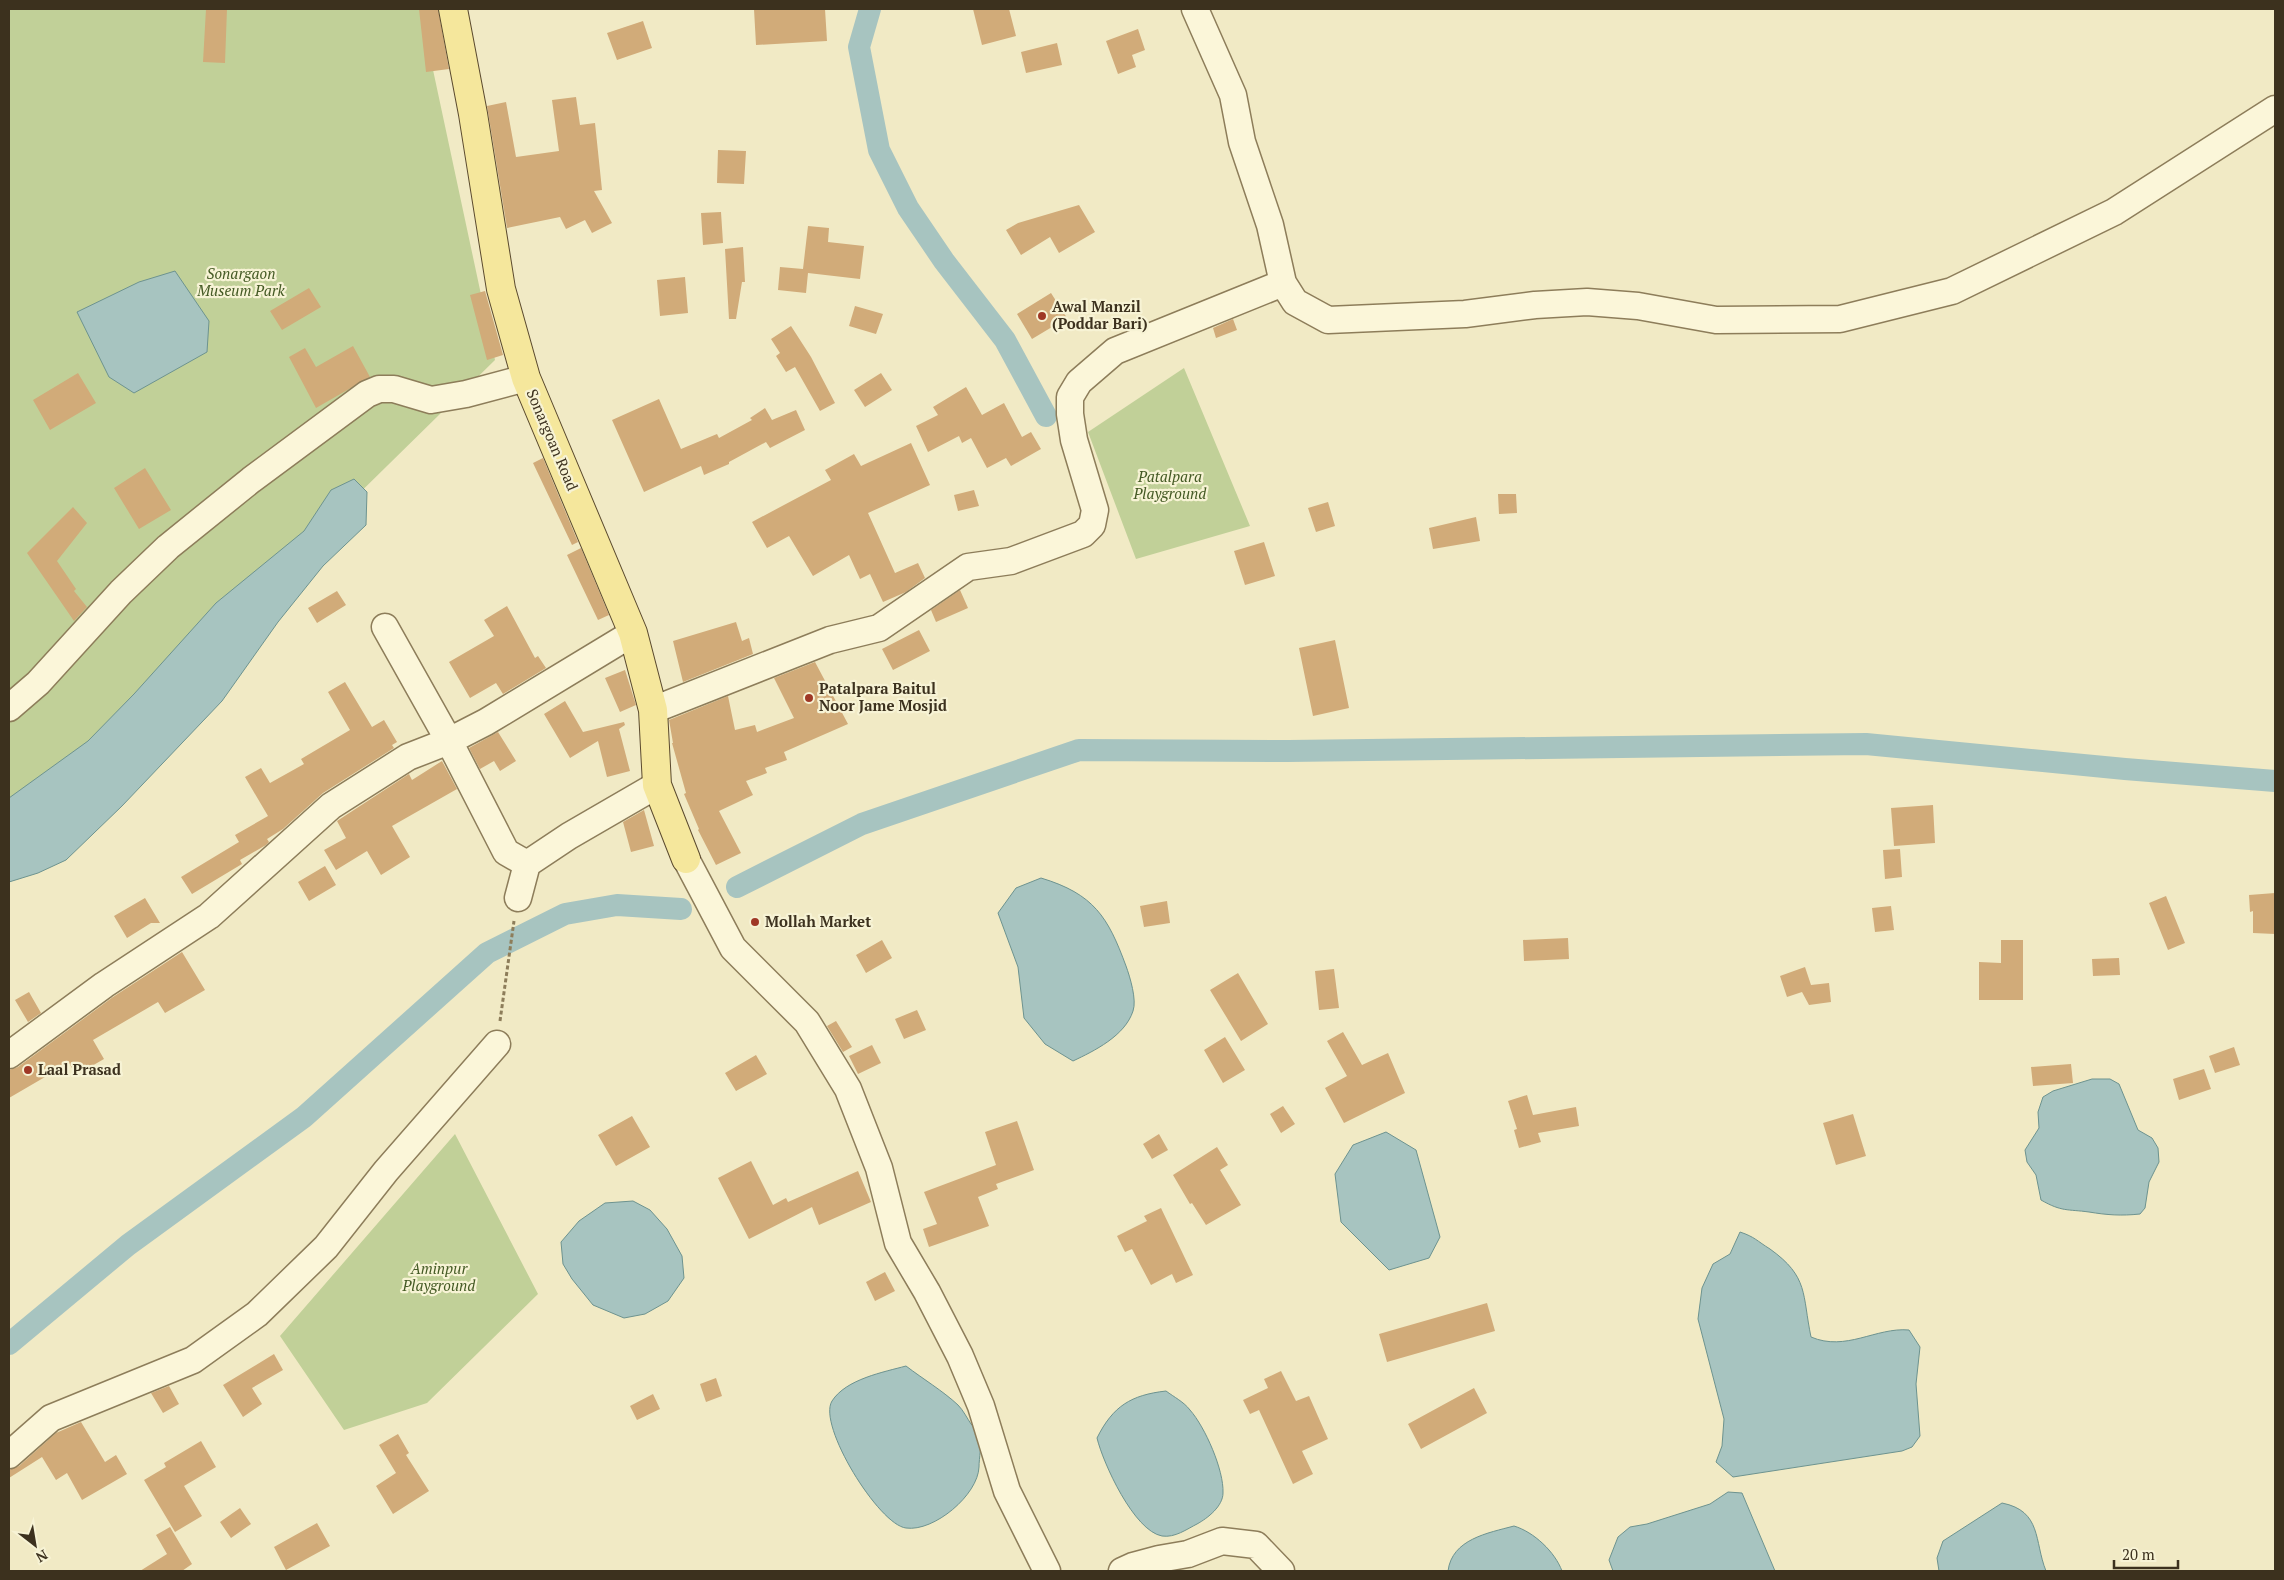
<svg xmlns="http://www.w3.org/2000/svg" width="2284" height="1580" font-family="'PT Serif',serif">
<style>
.green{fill:#c1d098}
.water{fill:#a7c4c0;stroke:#6d938f}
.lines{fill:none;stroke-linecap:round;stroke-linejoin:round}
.canal{stroke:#a7c4c0;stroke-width:22}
.building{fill:#d1ab79}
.minor-casing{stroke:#8d7d5a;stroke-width:29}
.major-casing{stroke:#5b4a2e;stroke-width:30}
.path{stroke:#8d7d5a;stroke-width:3;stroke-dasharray:4 2.5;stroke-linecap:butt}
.minor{stroke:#fbf6d9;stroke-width:26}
.major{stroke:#f5e79c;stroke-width:28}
.poi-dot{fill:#9f3826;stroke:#f7f3d5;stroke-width:2}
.labels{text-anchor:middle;stroke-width:4.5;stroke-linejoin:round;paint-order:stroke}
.park-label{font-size:15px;font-style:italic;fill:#445a24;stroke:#f7f3d5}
.poi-label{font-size:15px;font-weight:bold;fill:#3c311e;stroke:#f7f3d5;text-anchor:start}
.street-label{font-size:15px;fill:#3c311e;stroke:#f7f3d5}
</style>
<rect width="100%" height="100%" fill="#f1eac5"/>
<path class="green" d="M 9,9 L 420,9 L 495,360 L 9,837 Z
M 1184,368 L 1250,526 L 1136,559 L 1088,432 Z
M 455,1134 L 538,1294 L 427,1403 L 344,1430 L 280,1336 Z"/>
<path class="water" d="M 175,271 L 209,321 L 207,352 L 134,393 L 109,377 L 77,312 L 139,282 Z
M 354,479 L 367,492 L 366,525 L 323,566 L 278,622 L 222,701 L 122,806 L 66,860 L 38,873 L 9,882 L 9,798 L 88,741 L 134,694 L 216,603 L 304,531 L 331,490 Z
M 1041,878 C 1094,894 1108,917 1126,966 C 1130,977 1137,1000 1133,1011 C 1125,1036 1094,1051 1073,1061 L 1045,1044 L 1024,1018 L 1018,967 L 998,913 L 1016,888 Z
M 2092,1079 L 2110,1079 L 2119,1084 L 2138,1130 L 2152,1138 L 2158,1148 L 2159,1162 L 2149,1182 L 2145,1208 L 2140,1214 C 2121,1216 2107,1215 2089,1212 C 2067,1209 2062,1212 2041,1200 L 2036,1175 L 2027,1162 L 2025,1150 L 2039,1128 L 2038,1112 L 2043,1097 L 2053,1091 Z
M 1386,1132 L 1416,1150 L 1440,1237 L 1429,1258 L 1389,1270 L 1341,1222 L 1335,1174 L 1353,1145 Z
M 633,1201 L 650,1210 L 667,1229 L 682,1256 L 684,1278 L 668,1301 L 645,1314 L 624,1318 L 593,1305 L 572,1279 L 563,1264 L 561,1242 L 579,1221 L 605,1203 Z
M 1740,1232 C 1755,1237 1757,1241 1770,1249 C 1809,1277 1802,1294 1811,1337 C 1846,1352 1876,1327 1909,1330 L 1920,1347 L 1916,1384 L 1920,1436 L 1912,1447 L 1902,1451 L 1733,1477 L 1716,1462 L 1722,1446 L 1724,1419 L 1698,1319 L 1702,1288 L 1713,1264 L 1730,1254 Z
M 906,1366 C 923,1379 943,1391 958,1405 C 963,1410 967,1418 971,1424 C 974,1427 978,1432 980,1436 C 982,1444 979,1458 979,1467 C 978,1495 934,1532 906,1528 C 879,1525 817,1425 832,1401 C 846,1379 884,1372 906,1366 Z
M 1166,1391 C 1174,1397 1184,1402 1190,1410 C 1205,1427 1224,1470 1223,1493 C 1223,1506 1208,1518 1197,1524 C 1187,1529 1175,1538 1162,1536 C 1134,1531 1103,1463 1097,1438 C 1113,1406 1131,1395 1166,1391 Z
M 1728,1492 L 1742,1493 L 1775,1571 L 1613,1571 L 1609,1560 L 1618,1537 L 1630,1527 L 1647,1524 L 1710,1504 Z
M 2002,1503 C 2042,1511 2034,1541 2046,1571 L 1939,1571 L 1937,1558 L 1943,1541 Z
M 1514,1526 C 1534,1532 1555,1552 1562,1571 L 1448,1571 C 1452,1539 1488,1533 1514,1526 Z"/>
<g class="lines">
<path class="canal" d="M 870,9 L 859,47 L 879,150 L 908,208 L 944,261 L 1005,340 L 1046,416
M 737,887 L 862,824 L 1079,750 L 1288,751 L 1866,744 L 2125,769 L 2275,781
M 9,1344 L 128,1245 L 304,1117 L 487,953 L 565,914 L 617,905 L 681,909"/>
</g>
<path class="building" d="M 206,9 L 227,9 L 225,63 L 203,62 Z
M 419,9 L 438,9 L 449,69 L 426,72 Z
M 754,9 L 825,9 L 827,41 L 756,45 Z
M 973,9 L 1009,9 L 1016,36 L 982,45 Z
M 643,21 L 652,48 L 617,60 L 607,33 Z
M 1138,29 L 1145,50 L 1132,55 L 1136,67 L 1118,74 L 1106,41 Z
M 1057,43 L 1062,65 L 1026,73 L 1021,52 Z
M 576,97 L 580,125 L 595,123 L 602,190 L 594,191 L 612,223 L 592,233 L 585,220 L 566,229 L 560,217 L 507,228 L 487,106 L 506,102 L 516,157 L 559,151 L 552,100 Z
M 718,150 L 746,151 L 744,184 L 717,183 Z
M 1079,205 L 1095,232 L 1059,253 L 1050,237 L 1021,255 L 1006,230 L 1018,223 Z
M 721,212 L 723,243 L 703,245 L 701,213 Z
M 808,226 L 829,228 L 828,242 L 864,246 L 860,279 L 808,273 L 806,293 L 778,290 L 780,267 L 803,269 Z
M 743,247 L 745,282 L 742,282 L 736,319 L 729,319 L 725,249 Z
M 685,277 L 688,313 L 660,316 L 657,280 Z
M 309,288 L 321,307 L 282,330 L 270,311 Z
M 485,291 L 503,355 L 487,360 L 470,295 Z
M 1051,293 L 1067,318 L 1032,339 L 1017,314 Z
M 855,306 L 883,314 L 876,334 L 849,326 Z
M 1233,319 L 1237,330 L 1216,338 L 1213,328 Z
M 791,326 L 811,357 L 835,403 L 820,411 L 795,367 L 786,372 L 776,356 L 780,353 L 771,339 Z
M 353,346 L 370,377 L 316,408 L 289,357 L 305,348 L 316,367 Z
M 78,373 L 96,403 L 50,430 L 33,400 Z
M 881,373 L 892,390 L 865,407 L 854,390 Z
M 966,387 L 982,415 L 1004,403 L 1022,437 L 1031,432 L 1041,449 L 1011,466 L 1006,458 L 987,468 L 971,438 L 962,443 L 959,436 L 928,452 L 916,426 L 938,415 L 933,407 Z
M 659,399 L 681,449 L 717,434 L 719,438 L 752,420 L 750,418 L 765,408 L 772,420 L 796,410 L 805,430 L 770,448 L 766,442 L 729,462 L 729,464 L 704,475 L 701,466 L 644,492 L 612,420 Z
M 911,443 L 930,485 L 868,513 L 895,573 L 918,563 L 925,578 L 906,592 L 883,602 L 870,574 L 860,579 L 849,555 L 813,576 L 789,536 L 767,548 L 752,522 L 831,480 L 825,470 L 854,454 L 861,466 Z
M 543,458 L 578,542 L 572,545 L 533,463 Z
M 145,468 L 171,510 L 139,529 L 114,488 Z
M 974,490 L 979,506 L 958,511 L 954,495 Z
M 1498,494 L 1516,494 L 1517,513 L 1499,514 Z
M 1328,502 L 1335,526 L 1316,532 L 1308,508 Z
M 73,507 L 87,523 L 57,561 L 76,589 L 74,591 L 87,607 L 74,621 L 27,553 Z
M 1476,517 L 1480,541 L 1433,549 L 1429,528 Z
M 1264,542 L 1275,576 L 1245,585 L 1234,551 Z
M 581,548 L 609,615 L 598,620 L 567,555 Z
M 960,590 L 968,608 L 936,622 L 931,610 Z
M 337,591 L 346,605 L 317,623 L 308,608 Z
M 507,606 L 535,658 L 538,656 L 546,668 L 503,694 L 496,683 L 470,698 L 449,662 L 494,636 L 484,620 Z
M 736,622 L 742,641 L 749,638 L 753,654 L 683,682 L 673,641 Z
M 919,630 L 930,651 L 893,670 L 882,649 Z
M 1335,640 L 1349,708 L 1313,716 L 1299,648 Z
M 815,662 L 848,724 L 784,752 L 787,760 L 765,768 L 767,773 L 746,781 L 753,795 L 719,811 L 741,853 L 716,865 L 698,830 L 699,829 L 684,794 L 686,793 L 672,743 L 673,743 L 669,720 L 728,696 L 735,730 L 755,725 L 757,732 L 794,718 L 774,678 Z
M 625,670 L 636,705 L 620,712 L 605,678 Z
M 345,682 L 372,727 L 384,720 L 397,742 L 392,745 L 394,748 L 323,793 L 283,829 L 267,839 L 269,842 L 266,845 L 240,860 L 242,864 L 192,894 L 181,877 L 239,842 L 235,835 L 268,816 L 245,777 L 261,768 L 270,783 L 304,764 L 301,759 L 350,730 L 328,692 Z
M 565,701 L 583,732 L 624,722 L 625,725 L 619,729 L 630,771 L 607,777 L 598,741 L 570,758 L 544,714 Z
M 498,732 L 516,761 L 500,771 L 494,761 L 480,769 L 469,748 Z
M 442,761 L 457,789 L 392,826 L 410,857 L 381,875 L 367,851 L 336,870 L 324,850 L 346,838 L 337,821 L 409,774 L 412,780 Z
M 1933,805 L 1935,843 L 1894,846 L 1891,808 Z
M 644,810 L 654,846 L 631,852 L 623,822 Z
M 1900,849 L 1902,877 L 1885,879 L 1883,850 Z
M 325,866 L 336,885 L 309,901 L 298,882 Z
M 2275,893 L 2275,934 L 2253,933 L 2253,911 L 2250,912 L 2249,895 Z
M 2166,896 L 2185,943 L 2168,950 L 2149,903 Z
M 145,898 L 160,923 L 151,923 L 127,938 L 114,916 Z
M 1167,901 L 1170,923 L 1144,927 L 1140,906 Z
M 1891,906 L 1894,930 L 1875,932 L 1872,908 Z
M 1568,938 L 1569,959 L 1524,961 L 1523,940 Z
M 882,940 L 892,958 L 866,973 L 856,955 Z
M 2001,940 L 2023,940 L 2023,1000 L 1979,1000 L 1979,962 L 2001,963 Z
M 182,952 L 205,990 L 165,1013 L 158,1002 L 93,1040 L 104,1059 L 76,1075 L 69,1063 L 9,1098 L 9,1070 L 18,1067 L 113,997 Z
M 2119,958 L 2120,975 L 2093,976 L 2092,959 Z
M 1805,967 L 1811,985 L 1829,983 L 1831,1002 L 1809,1005 L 1802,992 L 1787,997 L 1780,976 Z
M 1334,969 L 1339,1008 L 1319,1010 L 1315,971 Z
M 1238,973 L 1268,1024 L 1241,1041 L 1210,990 Z
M 29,992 L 41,1013 L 28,1022 L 15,1000 Z
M 917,1010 L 926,1030 L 904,1039 L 895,1019 Z
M 836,1021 L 852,1047 L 843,1052 L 827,1026 Z
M 1343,1032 L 1362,1065 L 1388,1053 L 1405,1093 L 1344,1123 L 1325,1088 L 1347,1076 L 1327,1041 Z
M 1225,1037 L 1245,1070 L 1223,1083 L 1204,1050 Z
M 872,1045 L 881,1063 L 858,1074 L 849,1056 Z
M 2234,1047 L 2240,1065 L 2215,1073 L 2209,1056 Z
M 756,1055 L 767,1074 L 736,1091 L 725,1073 Z
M 2071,1064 L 2073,1083 L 2033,1086 L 2031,1067 Z
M 2204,1069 L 2211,1089 L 2179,1100 L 2173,1079 Z
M 1527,1095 L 1533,1115 L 1576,1107 L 1579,1126 L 1538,1133 L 1541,1142 L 1519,1148 L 1514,1130 L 1517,1129 L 1508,1101 Z
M 1283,1106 L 1295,1124 L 1281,1133 L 1270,1114 Z
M 1853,1114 L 1866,1156 L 1836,1165 L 1823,1123 Z
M 632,1116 L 650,1147 L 616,1166 L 598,1135 Z
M 1017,1121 L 1034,1170 L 996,1184 L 998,1189 L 978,1197 L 989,1226 L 929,1247 L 923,1229 L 937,1224 L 924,1192 L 996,1165 L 985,1132 Z
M 1159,1134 L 1168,1150 L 1152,1159 L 1143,1144 Z
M 1217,1147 L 1228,1165 L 1220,1170 L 1241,1205 L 1206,1225 L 1192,1203 L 1190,1204 L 1173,1175 Z
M 751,1161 L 773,1205 L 786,1198 L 788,1202 L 858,1171 L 871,1202 L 819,1225 L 812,1207 L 749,1239 L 718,1178 Z
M 1161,1208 L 1193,1275 L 1176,1283 L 1172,1274 L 1151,1285 L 1132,1249 L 1125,1252 L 1117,1236 L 1147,1221 L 1144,1216 Z
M 885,1272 L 895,1291 L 875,1301 L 866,1282 Z
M 1487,1303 L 1495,1331 L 1387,1362 L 1379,1334 Z
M 274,1354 L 283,1370 L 252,1388 L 262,1404 L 243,1417 L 223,1385 Z
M 1281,1371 L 1296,1401 L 1309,1396 L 1328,1439 L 1302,1451 L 1313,1474 L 1293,1484 L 1259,1410 L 1250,1414 L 1243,1400 L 1268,1388 L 1264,1379 Z
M 716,1378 L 722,1396 L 706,1402 L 700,1384 Z
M 169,1386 L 179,1404 L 163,1413 L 151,1393 Z
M 1474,1388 L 1487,1413 L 1421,1449 L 1408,1424 Z
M 653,1394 L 660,1409 L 637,1420 L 630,1406 Z
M 81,1422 L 105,1462 L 116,1455 L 127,1474 L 82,1500 L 67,1473 L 56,1480 L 42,1457 L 9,1478 L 9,1470 L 19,1466 L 56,1433 Z
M 398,1434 L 409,1453 L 406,1455 L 429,1491 L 393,1514 L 376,1486 L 396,1473 L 379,1445 Z
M 201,1441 L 216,1467 L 184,1486 L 202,1516 L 175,1532 L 144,1480 L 166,1467 L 164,1463 Z
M 240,1508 L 251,1524 L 231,1538 L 220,1522 Z
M 317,1523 L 330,1546 L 286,1570 L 274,1547 Z
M 170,1527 L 192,1564 L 182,1571 L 140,1571 L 167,1554 L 156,1535 Z"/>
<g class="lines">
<defs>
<path id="minor" d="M 1195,9 L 1233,95 L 1242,142 L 1270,225 L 1283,283 L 1295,302 L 1328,320 L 1465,314 L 1535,305 L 1587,302 L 1638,306 L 1716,320 L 1840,319 L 1952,291 L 2114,212 L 2275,109
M 385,627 L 449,741 L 506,852 L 527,864
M 9,708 L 38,683 L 121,592 L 168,547 L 251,480 L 367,394 L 379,389 L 394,389 L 431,400 L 466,394 L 526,378
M 653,710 L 830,640 L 879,628 L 968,567 L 1011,561 L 1083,534 L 1092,525 L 1095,510 L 1074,440 L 1070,414 L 1070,397 L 1079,382 L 1115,351 L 1283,283
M 686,859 L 733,948 L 807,1022 L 848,1089 L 879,1168 L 898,1243 L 927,1292 L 960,1356 L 981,1406 L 1007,1491 L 1047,1571
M 518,898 L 527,864 L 569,836 L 657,785
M 9,1055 L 104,985 L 209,916 L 331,806 L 408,757 L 449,741 L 486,722 L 633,633
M 9,1455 L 51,1418 L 193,1360 L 257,1314 L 326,1247 L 386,1171 L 497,1044
M 1122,1571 L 1133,1566 L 1159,1559 L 1188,1554 L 1222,1541 L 1256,1545 L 1281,1571"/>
<path id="major" d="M 453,9 L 473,114 L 501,289 L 526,378 L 633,633 L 653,710 L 657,785 L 686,859"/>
</defs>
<use href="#minor" class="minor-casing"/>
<use href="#major" class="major-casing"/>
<path class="path" d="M 500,1021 L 514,921"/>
<use href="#minor" class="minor"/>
<use href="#major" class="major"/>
</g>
<g class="poi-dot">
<circle cx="1042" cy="316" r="5"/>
<circle cx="809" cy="698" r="5"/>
<circle cx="755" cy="922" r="5"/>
<circle cx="28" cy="1070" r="5"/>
</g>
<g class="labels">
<g class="park-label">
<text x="241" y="279">Sonargaon<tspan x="241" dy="17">Museum Park</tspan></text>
<text x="1170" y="482">Patalpara<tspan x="1170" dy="17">Playground</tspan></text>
<text x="439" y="1274">Aminpur<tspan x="439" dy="17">Playground</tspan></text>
</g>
<g class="poi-label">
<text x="1052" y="312">Awal Manzil<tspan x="1052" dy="17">(Poddar Bari)</tspan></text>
<text x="819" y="694">Patalpara Baitul<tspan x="819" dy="17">Noor Jame Mosjid</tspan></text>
<text x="765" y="927">Mollah Market</text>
<text x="38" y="1075">Laal Prasad</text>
</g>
<g class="street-label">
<text transform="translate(552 440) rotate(67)" y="5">Sonargoan Road</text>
</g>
</g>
<rect width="2284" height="1580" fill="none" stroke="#3c311e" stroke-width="20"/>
<g transform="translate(35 1545) rotate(149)" stroke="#f7f3d5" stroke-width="4" paint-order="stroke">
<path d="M0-4L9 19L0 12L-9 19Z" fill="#3c311e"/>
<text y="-8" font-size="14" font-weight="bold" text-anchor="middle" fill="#3c311e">N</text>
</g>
<path d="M2114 1560v8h64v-8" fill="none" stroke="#3c311e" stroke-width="2.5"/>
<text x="2122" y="1560" font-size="15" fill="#3c311e" stroke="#f7f3d5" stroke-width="4" paint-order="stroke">20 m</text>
</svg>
